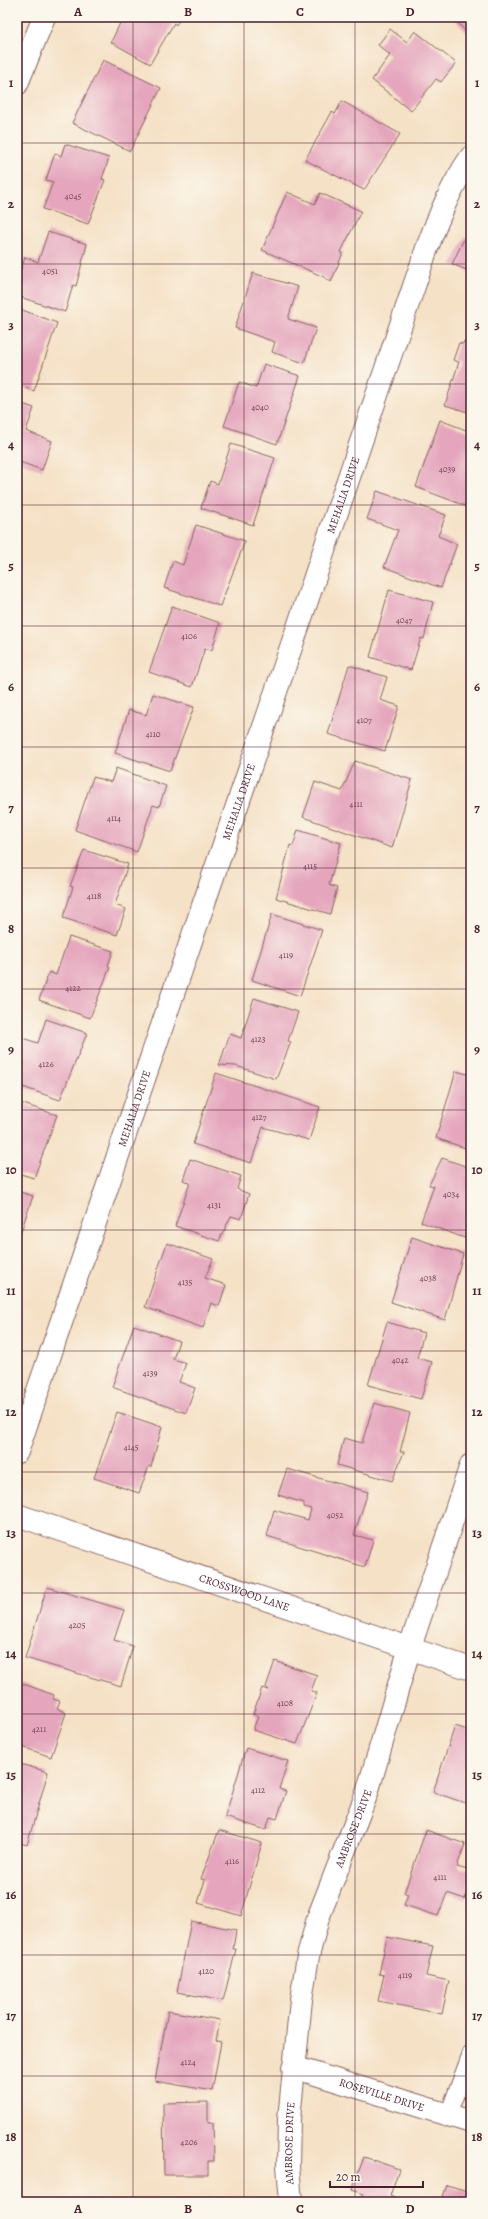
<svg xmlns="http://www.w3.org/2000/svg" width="488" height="2219" font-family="Alegreya,serif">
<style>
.building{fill:#e5a6bd}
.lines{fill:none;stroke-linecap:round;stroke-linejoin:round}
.service-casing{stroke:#866361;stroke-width:18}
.minor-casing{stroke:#866361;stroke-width:24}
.service{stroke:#fff;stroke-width:16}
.minor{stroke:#fff;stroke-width:22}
.grid{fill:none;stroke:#4a1f2b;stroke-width:1;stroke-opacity:0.55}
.labels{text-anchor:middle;stroke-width:3;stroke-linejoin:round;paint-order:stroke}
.number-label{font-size:9px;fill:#714150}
.street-label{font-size:11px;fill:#4a1f2b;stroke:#fbf7ec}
.neatline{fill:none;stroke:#4a1f2b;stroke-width:1.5}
.grid-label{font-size:13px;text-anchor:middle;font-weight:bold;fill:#4a1f2b}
</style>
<rect width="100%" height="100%" fill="#fbf7ec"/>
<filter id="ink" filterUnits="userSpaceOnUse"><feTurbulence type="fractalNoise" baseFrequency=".025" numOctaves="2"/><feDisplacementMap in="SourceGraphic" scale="8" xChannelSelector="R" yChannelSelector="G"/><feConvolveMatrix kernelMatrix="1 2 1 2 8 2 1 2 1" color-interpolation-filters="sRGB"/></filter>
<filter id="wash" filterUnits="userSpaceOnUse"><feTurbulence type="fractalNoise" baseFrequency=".012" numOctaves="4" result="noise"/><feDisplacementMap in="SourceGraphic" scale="16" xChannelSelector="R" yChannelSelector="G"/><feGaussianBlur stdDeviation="0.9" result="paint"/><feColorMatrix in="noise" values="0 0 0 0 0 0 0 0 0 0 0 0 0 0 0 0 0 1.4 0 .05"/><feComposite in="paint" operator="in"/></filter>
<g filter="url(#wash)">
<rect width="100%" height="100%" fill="#f5e1c6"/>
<g id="blocks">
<path class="building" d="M 123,17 L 181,17 L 176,25 L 174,23 L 150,64 L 111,42 Z
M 453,17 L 471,17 L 471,38 Z
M 390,29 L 407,42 L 415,31 L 456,63 L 441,82 L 436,79 L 411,111 L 372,80 L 390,55 L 378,45 Z
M 103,60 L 161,88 L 130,151 L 72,123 Z
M 342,101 L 400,134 L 364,190 L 305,160 L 332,112 L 335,114 Z
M 65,144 L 109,158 L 102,179 L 105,180 L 88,224 L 43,209 L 53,182 L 46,180 L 55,153 L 61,156 Z
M 287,192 L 315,204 L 320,193 L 361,211 L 341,252 L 343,253 L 331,282 L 324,277 L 262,250 Z
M 48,232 L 87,244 L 76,286 L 73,285 L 65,312 L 17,296 L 17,281 L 25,257 L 38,262 Z
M 465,237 L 471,239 L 471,272 L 452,264 Z
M 253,273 L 298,287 L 288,319 L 316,328 L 304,363 L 272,352 L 275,342 L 235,328 Z
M 17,308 L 57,323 L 34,391 L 17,385 Z
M 464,341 L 471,343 L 471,413 L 445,405 L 459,362 L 453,360 L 459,343 L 463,344 Z
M 264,364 L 300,376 L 277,444 L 224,426 L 239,382 L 256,388 Z
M 17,402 L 34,408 L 26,431 L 52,441 L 42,470 L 17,461 Z
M 440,420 L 471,432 L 471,508 L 416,487 Z
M 231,444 L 275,458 L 253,525 L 201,508 L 210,481 L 218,484 Z
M 377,491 L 446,515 L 438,536 L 457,544 L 441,588 L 384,567 L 398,530 L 367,519 Z
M 196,525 L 245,541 L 220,606 L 164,588 L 173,561 L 183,565 Z
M 389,590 L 433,602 L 424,639 L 421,638 L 411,670 L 370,657 Z
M 172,606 L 220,623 L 212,650 L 205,648 L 192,687 L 149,672 Z
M 349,665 L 387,677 L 380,700 L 399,706 L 385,751 L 328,734 Z
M 153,694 L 194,707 L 170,771 L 115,753 L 129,710 L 146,715 Z
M 355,761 L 412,780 L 392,848 L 303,817 L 315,782 L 342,791 Z
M 116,768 L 166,786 L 159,807 L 153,805 L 137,852 L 75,830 L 93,777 L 111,782 Z
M 298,830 L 341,843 L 329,885 L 337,888 L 330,914 L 276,898 L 290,845 L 293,846 Z
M 84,850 L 128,864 L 115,905 L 126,909 L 117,935 L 63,918 L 73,887 L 70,886 Z
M 272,914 L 322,930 L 300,996 L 252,980 Z
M 69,937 L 113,951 L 108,966 L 110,967 L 90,1018 L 39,1000 L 49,972 L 56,975 Z
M 254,998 L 298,1012 L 288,1041 L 291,1042 L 276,1079 L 236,1066 L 219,1065 L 230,1034 L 241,1038 Z
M 46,1019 L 87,1033 L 60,1100 L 17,1085 L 17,1044 L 19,1037 L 38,1043 Z
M 456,1071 L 471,1075 L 471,1150 L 436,1138 Z
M 216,1073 L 320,1107 L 309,1140 L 263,1127 L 251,1163 L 193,1144 Z
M 17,1102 L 57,1115 L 34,1178 L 17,1173 Z
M 442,1158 L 471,1168 L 470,1240 L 421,1222 L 434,1186 L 429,1185 Z
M 190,1159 L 241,1176 L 237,1189 L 249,1194 L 241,1219 L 231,1216 L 219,1241 L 175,1226 L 190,1183 L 183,1180 Z
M 17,1191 L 33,1196 L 17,1243 Z
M 412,1237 L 463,1254 L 445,1320 L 391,1302 Z
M 167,1243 L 213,1259 L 205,1278 L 226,1285 L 219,1306 L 211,1303 L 203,1328 L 145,1307 Z
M 387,1322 L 424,1333 L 417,1358 L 432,1362 L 421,1399 L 368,1385 Z
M 134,1325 L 179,1341 L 173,1359 L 186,1363 L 179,1382 L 195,1388 L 186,1413 L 112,1387 Z
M 374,1403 L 410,1413 L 400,1452 L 404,1452 L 392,1481 L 337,1465 L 344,1438 L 362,1443 Z
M 117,1412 L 162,1427 L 151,1467 L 149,1466 L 139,1493 L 94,1478 Z
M 287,1469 L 368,1492 L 354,1535 L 373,1540 L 365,1567 L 267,1536 L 274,1510 L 308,1520 L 311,1509 L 304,1507 L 304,1503 L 278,1495 Z
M 47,1587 L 124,1610 L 114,1640 L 133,1646 L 121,1686 L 25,1658 Z
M 275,1661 L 317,1675 L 311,1691 L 317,1693 L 297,1744 L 253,1730 L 258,1716 L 253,1714 L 262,1688 L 268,1690 L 266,1687 Z
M 21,1683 L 54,1695 L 53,1699 L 60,1701 L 57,1708 L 66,1713 L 51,1757 L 17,1745 L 17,1695 Z
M 455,1726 L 471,1731 L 471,1805 L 433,1792 Z
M 246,1748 L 288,1761 L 279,1789 L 286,1791 L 277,1819 L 270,1817 L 266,1830 L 225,1817 Z
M 17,1763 L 48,1772 L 27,1845 L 17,1842 Z
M 219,1830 L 262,1843 L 241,1916 L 198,1903 L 205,1880 L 201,1879 Z
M 426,1830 L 465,1844 L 457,1867 L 471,1871 L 471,1882 L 465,1899 L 447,1893 L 438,1916 L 404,1905 L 408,1894 L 404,1893 Z
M 191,1921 L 236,1930 L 233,1949 L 236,1949 L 223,2001 L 177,1992 Z
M 387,1937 L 433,1946 L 426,1976 L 449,1981 L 442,2014 L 378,2001 L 384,1975 L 379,1974 Z
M 168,2011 L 220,2020 L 216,2041 L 221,2042 L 212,2091 L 155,2081 Z
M 208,2102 L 208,2123 L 213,2123 L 214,2161 L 208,2161 L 208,2175 L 164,2175 L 163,2103 Z
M 364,2157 L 399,2169 L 390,2196 L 404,2202 L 361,2202 L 364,2194 L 352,2190 Z
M 447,2185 L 471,2192 L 471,2202 L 441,2202 Z
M 210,2198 L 211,2202 L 195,2202 L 195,2201 Z"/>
</g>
</g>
<g filter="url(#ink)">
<use href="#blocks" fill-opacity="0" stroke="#866361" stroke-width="1"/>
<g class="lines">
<defs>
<path id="service" d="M 448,2115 L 471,2053"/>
<g id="minor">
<path d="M 17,84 L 44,17"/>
<path id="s1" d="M 17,1452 L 427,248 C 439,216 451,186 471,157"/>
<path id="s2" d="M 17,1515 L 471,1669"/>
<path id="s3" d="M 293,2067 L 471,2122"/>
<path id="s4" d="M 291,2202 L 288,2166 L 289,2119 L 301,2000 L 308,1956 L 318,1918 L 367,1793 L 410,1647 L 471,1465"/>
</g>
</defs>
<use href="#service" class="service-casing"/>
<use href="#minor" class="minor-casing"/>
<use href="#service" class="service"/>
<use href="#minor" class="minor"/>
</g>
</g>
<path class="grid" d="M 133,17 L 133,2202M 244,17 L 244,2202M 355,17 L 355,2202M 17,143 L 471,143M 17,264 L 471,264M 17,384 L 471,384M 17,505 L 471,505M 17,626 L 471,626M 17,747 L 471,747M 17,868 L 471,868M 17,989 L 471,989M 17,1110 L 471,1110M 17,1230 L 471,1230M 17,1351 L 471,1351M 17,1472 L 471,1472M 17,1593 L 471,1593M 17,1714 L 471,1714M 17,1834 L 471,1834M 17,1955 L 471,1955M 17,2076 L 471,2076"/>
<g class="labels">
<g class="number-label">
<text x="73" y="199">4045</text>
<text x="50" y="274">4051</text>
<text x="260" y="410">4040</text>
<text x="447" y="472">4039</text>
<text x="404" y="623">4047</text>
<text x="189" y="639">4106</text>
<text x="364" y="723">4107</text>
<text x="153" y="737">4110</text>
<text x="356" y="807">4111</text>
<text x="114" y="821">4114</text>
<text x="310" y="869">4115</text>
<text x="94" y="899">4118</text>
<text x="286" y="958">4119</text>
<text x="73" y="991">4122</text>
<text x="258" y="1042">4123</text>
<text x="46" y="1067">4126</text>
<text x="259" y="1120">4127</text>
<text x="451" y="1197">4034</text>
<text x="214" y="1208">4131</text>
<text x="428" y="1281">4038</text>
<text x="185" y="1285">4135</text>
<text x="400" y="1363">4042</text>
<text x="150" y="1376">4139</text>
<text x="131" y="1450">4145</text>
<text x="335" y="1518">4052</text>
<text x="77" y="1628">4205</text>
<text x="285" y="1706">4108</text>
<text x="39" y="1732">4211</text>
<text x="258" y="1793">4112</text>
<text x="232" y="1864">4116</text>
<text x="440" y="1880">4111</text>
<text x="206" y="1974">4120</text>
<text x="405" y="1978">4119</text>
<text x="188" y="2065">4124</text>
<text x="189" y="2145">4206</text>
</g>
<g class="street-label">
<text dy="4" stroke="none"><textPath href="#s1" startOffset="1011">MEHALIA DRIVE</textPath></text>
<text dy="4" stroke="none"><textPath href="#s1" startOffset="687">MEHALIA DRIVE</textPath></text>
<text dy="4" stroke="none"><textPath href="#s1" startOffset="363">MEHALIA DRIVE</textPath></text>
<text dy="4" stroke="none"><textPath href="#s2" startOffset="240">CROSSWOOD LANE</textPath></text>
<text dy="4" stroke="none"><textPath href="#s4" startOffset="383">AMBROSE DRIVE</textPath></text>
<text dy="4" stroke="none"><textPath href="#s3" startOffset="93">ROSEVILLE DRIVE</textPath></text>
<text dy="4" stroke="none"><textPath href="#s4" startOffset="59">AMBROSE DRIVE</textPath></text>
</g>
</g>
<rect width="488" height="2219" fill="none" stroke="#fbf7ec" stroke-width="44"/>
<path d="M330 2181v6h93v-6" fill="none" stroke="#4a1f2b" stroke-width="2"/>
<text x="336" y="2181" font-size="12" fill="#4a1f2b" stroke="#fbf7ec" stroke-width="3" paint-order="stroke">20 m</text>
<rect x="22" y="22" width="444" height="2175" class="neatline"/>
<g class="grid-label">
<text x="78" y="16">A</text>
<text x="188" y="16">B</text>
<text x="300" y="16">C</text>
<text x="410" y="16">D</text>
<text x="11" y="87">1</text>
<text x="477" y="87">1</text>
<text x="11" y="208">2</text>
<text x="477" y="208">2</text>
<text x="11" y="329">3</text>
<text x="477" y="329">3</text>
<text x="11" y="449">4</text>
<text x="477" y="449">4</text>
<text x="11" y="570">5</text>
<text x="477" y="570">5</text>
<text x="11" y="691">6</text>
<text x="477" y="691">6</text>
<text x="11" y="812">7</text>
<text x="477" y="812">7</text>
<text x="11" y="933">8</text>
<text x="477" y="933">8</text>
<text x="11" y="1054">9</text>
<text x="477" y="1054">9</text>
<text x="11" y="1174">10</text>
<text x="477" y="1174">10</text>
<text x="11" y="1295">11</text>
<text x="477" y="1295">11</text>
<text x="11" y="1416">12</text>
<text x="477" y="1416">12</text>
<text x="11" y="1537">13</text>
<text x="477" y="1537">13</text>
<text x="11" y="1658">14</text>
<text x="477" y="1658">14</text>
<text x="11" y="1779">15</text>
<text x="477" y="1779">15</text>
<text x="11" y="1899">16</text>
<text x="477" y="1899">16</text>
<text x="11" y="2020">17</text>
<text x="477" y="2020">17</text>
<text x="11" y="2141">18</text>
<text x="477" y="2141">18</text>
<text x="78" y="2213">A</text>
<text x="188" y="2213">B</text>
<text x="300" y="2213">C</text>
<text x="410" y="2213">D</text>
</g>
</svg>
